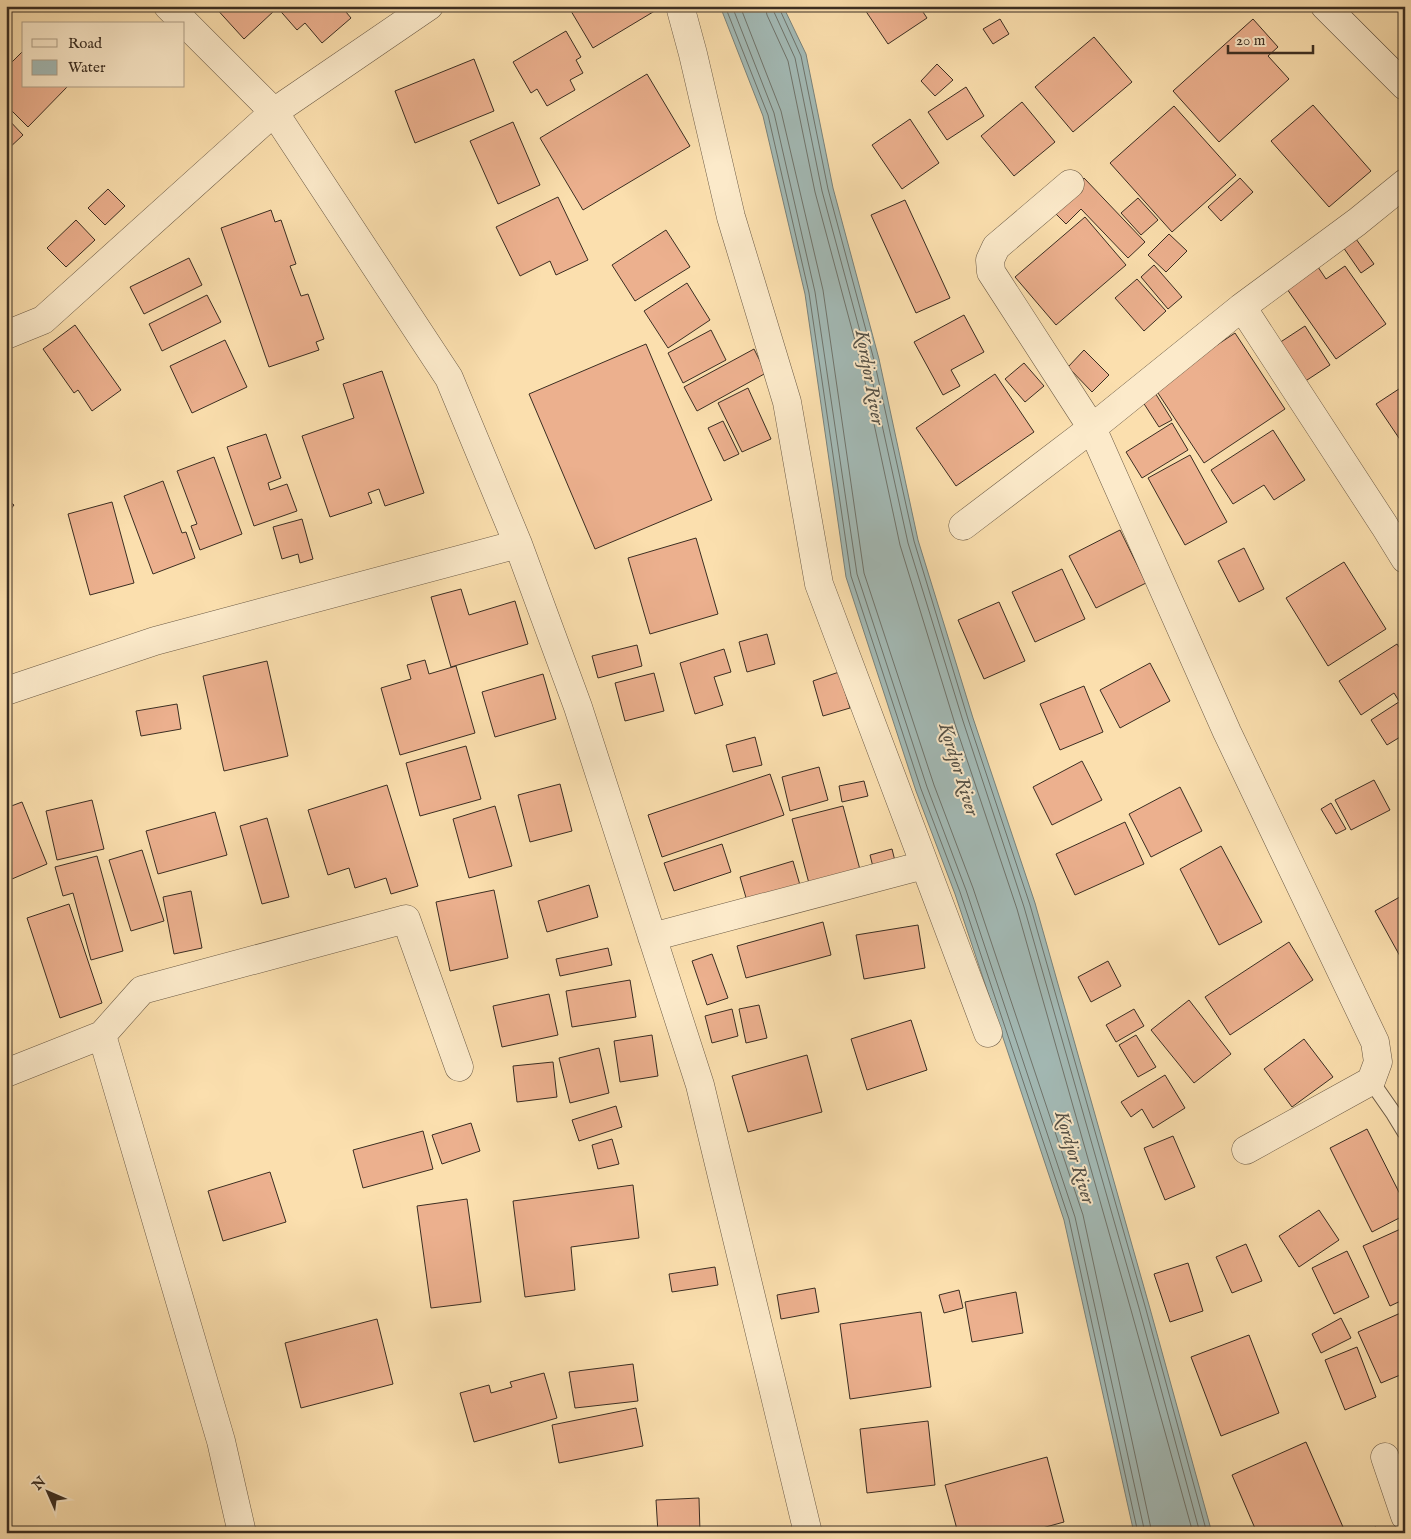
<svg xmlns="http://www.w3.org/2000/svg" width="1411" height="1539" font-family="'IM FELL English',serif">
<style>
.water{fill:#a3bab6;stroke:#79827b}
.lines{fill:none;stroke-linecap:round;stroke-linejoin:round}
.shore{stroke:#6f746c;stroke-width:1}
.building{fill:#ecb08e;stroke:#3b2e22}
.service-casing{stroke:#6b5a45;stroke-width:17}
.minor-casing{stroke:#6b5a45;stroke-width:29}
.secondary-casing{stroke:#3b2e22;stroke-width:29}
.service{stroke:#fceaca;stroke-width:15}
.minor{stroke:#fceaca;stroke-width:28}
.secondary{stroke:#fceaca;stroke-width:28}
.labels{text-anchor:middle;stroke-width:4;stroke-linejoin:round;paint-order:stroke}
.water-label{font-size:19px;font-style:italic;fill:#555147;stroke:#fceaca}
</style>
<rect width="100%" height="100%" fill="#fbdfae"/>
<filter id="stains"><feTurbulence type="fractalNoise" baseFrequency=".004" numOctaves="4"/><feColorMatrix values="0 0 0 0 .2 0 0 0 0 .09 0 0 0 0 .02 0 0 0 .5 -.17"/></filter>
<radialGradient id="worn" r=".72"><stop offset=".6" stop-color="#630" stop-opacity="0"/><stop offset="1" stop-color="#630" stop-opacity=".3"/></radialGradient>
<path class="water" d="M 720,6 L 783,6 L 806,54 L 833,188 L 879,359 L 918,540 L 973,718 L 1035,903 L 1149,1305 L 1212,1533 L 1134,1533 L 1064,1220 L 955,894 L 916,791 L 846,577 L 805,294 L 763,116 Z"/>
<g class="lines">
<path class="shore" d="M 725,6 L 768,115 L 809,293 L 851,576 L 921,789 L 960,892 L 1069,1219 L 1138,1533
M 732,6 L 774,113 L 815,292 L 857,574 L 927,787 L 966,890 L 1075,1217 L 1145,1533
M 740,6 L 781,111 L 823,290 L 864,573 L 934,785 L 973,888 L 1083,1215 L 1152,1533
M 765,6 L 767,15 L 788,61 L 815,192 L 861,363 L 900,545 L 955,724 L 1017,909 L 1131,1310 L 1193,1533
M 773,6 L 774,12 L 795,58 L 822,191 L 868,361 L 908,543 L 963,721 L 1024,907 L 1139,1308 L 1200,1533
M 779,6 L 780,10 L 801,56 L 828,189 L 874,360 L 914,541 L 968,719 L 1030,905 L 1145,1306 L 1207,1533"/>
</g>
<path class="building" d="M 214,6 L 271,6 L 275,10 L 244,39 Z
M 276,6 L 341,6 L 351,18 L 322,43 L 305,23 L 297,30 Z
M 568,6 L 663,6 L 593,48 Z
M 919,6 L 927,18 L 888,44 L 863,7 Z
M 1000,19 L 1009,34 L 993,44 L 983,29 Z
M 1253,19 L 1278,47 L 1268,56 L 1289,79 L 1219,142 L 1173,91 Z
M 566,31 L 581,57 L 576,60 L 583,73 L 570,80 L 575,90 L 547,106 L 537,89 L 531,93 L 513,62 Z
M 1094,37 L 1132,82 L 1073,132 L 1035,87 Z
M 24,50 L 24,86 L 68,86 L 28,127 L 6,105 L 6,68 Z
M 474,59 L 494,111 L 415,143 L 395,91 Z
M 937,64 L 953,80 L 935,96 L 921,81 Z
M 647,74 L 690,146 L 583,210 L 540,138 Z
M 966,87 L 984,116 L 947,140 L 928,112 Z
M 1022,102 L 1055,142 L 1014,176 L 981,136 Z
M 1313,105 L 1371,171 L 1329,207 L 1271,141 Z
M 1174,106 L 1236,175 L 1172,232 L 1110,163 Z
M 6,117 L 23,135 L 6,151 Z
M 910,119 L 939,163 L 902,189 L 872,145 Z
M 513,122 L 540,185 L 498,204 L 470,141 Z
M 1084,178 L 1145,242 L 1128,258 L 1081,209 L 1066,224 L 1051,209 Z
M 1240,178 L 1253,192 L 1221,221 L 1208,207 Z
M 108,189 L 125,206 L 105,225 L 88,208 Z
M 558,197 L 588,260 L 556,275 L 550,261 L 520,276 L 496,227 Z
M 1138,198 L 1158,220 L 1141,235 L 1121,213 Z
M 905,200 L 950,298 L 916,313 L 871,215 Z
M 271,210 L 275,222 L 281,220 L 296,264 L 290,266 L 301,296 L 308,294 L 324,339 L 316,342 L 319,350 L 269,367 L 221,228 Z
M 1085,217 L 1126,265 L 1056,325 L 1015,277 Z
M 76,220 L 95,240 L 66,267 L 47,248 Z
M 666,230 L 690,267 L 635,301 L 612,265 Z
M 1169,234 L 1187,251 L 1166,272 L 1148,255 Z
M 1356,239 L 1374,264 L 1361,273 L 1343,247 Z
M 189,258 L 202,285 L 144,314 L 130,287 Z
M 1154,265 L 1182,297 L 1168,309 L 1141,277 Z
M 1345,266 L 1386,324 L 1336,359 L 1287,289 L 1318,267 L 1326,279 Z
M 1137,279 L 1166,311 L 1144,331 L 1115,298 Z
M 687,283 L 710,320 L 668,348 L 644,311 Z
M 207,295 L 221,322 L 162,351 L 149,324 Z
M 964,315 L 984,352 L 951,370 L 960,386 L 943,395 L 914,342 Z
M 75,325 L 121,390 L 92,411 L 78,390 L 74,393 L 43,349 Z
M 1305,326 L 1330,365 L 1304,382 L 1279,343 Z
M 711,330 L 726,360 L 683,383 L 668,353 Z
M 1235,333 L 1285,409 L 1204,463 L 1154,387 Z
M 225,340 L 247,387 L 192,413 L 170,366 Z
M 646,344 L 712,500 L 595,549 L 529,394 Z
M 754,349 L 766,373 L 697,411 L 684,387 Z
M 1084,350 L 1109,375 L 1092,392 L 1068,367 Z
M 1024,363 L 1044,386 L 1025,402 L 1005,379 Z
M 382,371 L 424,493 L 385,506 L 379,489 L 368,493 L 372,503 L 330,517 L 302,436 L 354,418 L 343,384 Z
M 995,374 L 1034,432 L 956,486 L 916,428 Z
M 1405,385 L 1405,447 L 1376,404 Z
M 748,388 L 771,439 L 742,452 L 718,403 Z
M 1152,388 L 1172,420 L 1159,427 L 1139,396 Z
M 723,421 L 739,454 L 724,461 L 708,428 Z
M 1172,423 L 1188,450 L 1142,478 L 1126,452 Z
M 1273,430 L 1305,480 L 1274,500 L 1264,485 L 1233,504 L 1211,470 Z
M 266,434 L 281,478 L 268,483 L 270,490 L 287,484 L 297,511 L 254,526 L 227,447 Z
M 1190,455 L 1227,522 L 1185,545 L 1148,478 Z
M 214,457 L 242,534 L 200,550 L 191,526 L 197,524 L 177,471 Z
M 163,481 L 182,533 L 186,532 L 195,558 L 153,574 L 124,496 Z
M 6,499 L 14,505 L 6,515 Z
M 112,502 L 134,583 L 90,595 L 68,514 Z
M 302,519 L 313,559 L 300,563 L 298,554 L 282,559 L 273,527 Z
M 1120,530 L 1146,583 L 1096,608 L 1069,556 Z
M 696,538 L 718,614 L 650,634 L 628,558 Z
M 1244,548 L 1264,589 L 1239,602 L 1218,561 Z
M 1344,562 L 1386,629 L 1328,666 L 1286,598 Z
M 1062,569 L 1085,619 L 1035,642 L 1012,592 Z
M 461,589 L 469,615 L 515,601 L 528,644 L 451,667 L 431,597 Z
M 999,602 L 1025,661 L 984,679 L 958,620 Z
M 767,634 L 775,664 L 747,672 L 739,642 Z
M 1397,644 L 1405,656 L 1405,698 L 1399,701 L 1394,693 L 1361,715 L 1339,681 Z
M 637,645 L 642,666 L 598,678 L 592,656 Z
M 724,649 L 731,672 L 714,677 L 723,705 L 695,714 L 680,663 Z
M 425,660 L 429,674 L 456,666 L 475,733 L 400,755 L 381,688 L 411,679 L 407,665 Z
M 267,661 L 288,756 L 224,771 L 203,676 Z
M 1150,663 L 1170,701 L 1120,728 L 1100,690 Z
M 839,672 L 850,708 L 823,716 L 813,681 Z
M 654,673 L 664,711 L 625,721 L 615,683 Z
M 543,674 L 556,719 L 495,737 L 482,692 Z
M 1084,686 L 1103,732 L 1060,750 L 1040,704 Z
M 1405,698 L 1405,734 L 1387,745 L 1371,720 Z
M 177,704 L 181,729 L 141,736 L 136,711 Z
M 755,737 L 762,765 L 733,772 L 726,745 Z
M 466,746 L 481,799 L 420,816 L 406,763 Z
M 1082,761 L 1102,800 L 1052,825 L 1033,787 Z
M 819,767 L 828,800 L 790,811 L 782,777 Z
M 770,774 L 784,815 L 662,857 L 648,815 Z
M 1374,780 L 1390,810 L 1351,830 L 1335,800 Z
M 864,781 L 868,796 L 842,802 L 839,786 Z
M 560,784 L 572,831 L 530,842 L 518,795 Z
M 387,785 L 418,886 L 391,894 L 386,878 L 355,888 L 349,868 L 328,875 L 308,810 Z
M 1180,787 L 1202,831 L 1151,857 L 1129,814 Z
M 92,800 L 104,849 L 57,860 L 46,811 Z
M 22,802 L 47,864 L 12,879 L 6,865 L 6,808 Z
M 1331,803 L 1346,829 L 1336,834 L 1321,809 Z
M 495,806 L 512,866 L 469,878 L 453,819 Z
M 843,806 L 862,877 L 811,891 L 792,819 Z
M 215,812 L 227,855 L 158,874 L 146,831 Z
M 267,818 L 289,897 L 262,904 L 240,826 Z
M 1125,822 L 1144,864 L 1075,895 L 1056,854 Z
M 722,844 L 731,872 L 674,891 L 664,863 Z
M 1221,846 L 1262,922 L 1219,945 L 1180,869 Z
M 892,849 L 897,869 L 875,875 L 870,855 Z
M 142,850 L 164,921 L 131,931 L 109,860 Z
M 97,856 L 123,951 L 91,960 L 73,893 L 63,896 L 55,867 Z
M 793,861 L 802,892 L 749,908 L 740,877 Z
M 589,885 L 598,917 L 547,932 L 538,901 Z
M 494,890 L 508,958 L 450,971 L 436,902 Z
M 191,891 L 202,948 L 174,954 L 163,897 Z
M 1405,894 L 1405,956 L 1401,958 L 1375,911 Z
M 69,904 L 102,1003 L 60,1018 L 27,918 Z
M 823,922 L 831,955 L 746,978 L 737,946 Z
M 918,925 L 925,968 L 864,979 L 856,935 Z
M 1289,942 L 1313,980 L 1230,1035 L 1205,997 Z
M 608,948 L 612,965 L 560,976 L 556,959 Z
M 712,954 L 728,998 L 707,1005 L 692,961 Z
M 1108,961 L 1121,986 L 1091,1002 L 1078,977 Z
M 630,980 L 636,1017 L 572,1027 L 566,991 Z
M 549,994 L 558,1035 L 502,1047 L 493,1006 Z
M 1189,1000 L 1231,1054 L 1194,1083 L 1151,1030 Z
M 759,1005 L 767,1038 L 746,1043 L 739,1009 Z
M 732,1009 L 738,1036 L 712,1043 L 705,1016 Z
M 1134,1009 L 1144,1026 L 1116,1042 L 1106,1025 Z
M 911,1020 L 927,1070 L 867,1090 L 851,1039 Z
M 652,1035 L 658,1076 L 620,1082 L 614,1041 Z
M 1136,1035 L 1156,1067 L 1138,1077 L 1119,1045 Z
M 1304,1039 L 1333,1077 L 1292,1107 L 1264,1069 Z
M 599,1048 L 609,1093 L 570,1103 L 559,1058 Z
M 807,1055 L 822,1112 L 748,1132 L 732,1076 Z
M 553,1062 L 557,1097 L 517,1102 L 513,1066 Z
M 1165,1075 L 1185,1108 L 1153,1128 L 1142,1109 L 1131,1117 L 1121,1102 Z
M 616,1106 L 622,1127 L 579,1141 L 572,1120 Z
M 471,1123 L 480,1151 L 442,1164 L 432,1135 Z
M 1367,1129 L 1405,1204 L 1405,1215 L 1372,1232 L 1330,1148 Z
M 423,1131 L 433,1169 L 363,1188 L 353,1150 Z
M 1173,1136 L 1195,1187 L 1165,1200 L 1144,1148 Z
M 612,1139 L 619,1164 L 598,1169 L 592,1145 Z
M 270,1172 L 286,1222 L 223,1241 L 208,1191 Z
M 633,1185 L 639,1238 L 571,1247 L 575,1290 L 525,1297 L 513,1201 Z
M 467,1199 L 481,1302 L 431,1308 L 417,1206 Z
M 1319,1210 L 1339,1240 L 1299,1267 L 1279,1236 Z
M 1405,1227 L 1405,1299 L 1390,1306 L 1363,1246 Z
M 1246,1244 L 1262,1281 L 1232,1293 L 1216,1257 Z
M 1347,1251 L 1369,1297 L 1334,1314 L 1312,1268 Z
M 1188,1263 L 1203,1311 L 1170,1322 L 1154,1274 Z
M 715,1267 L 718,1285 L 672,1292 L 669,1274 Z
M 815,1288 L 819,1312 L 781,1319 L 777,1295 Z
M 959,1290 L 963,1308 L 944,1313 L 939,1295 Z
M 1016,1292 L 1023,1333 L 972,1342 L 965,1302 Z
M 1405,1311 L 1405,1373 L 1381,1383 L 1358,1332 Z
M 921,1312 L 931,1387 L 850,1399 L 840,1324 Z
M 1341,1318 L 1351,1338 L 1321,1353 L 1312,1334 Z
M 377,1319 L 393,1384 L 301,1408 L 285,1343 Z
M 1249,1335 L 1279,1413 L 1221,1436 L 1191,1357 Z
M 1357,1347 L 1376,1397 L 1345,1410 L 1325,1360 Z
M 633,1364 L 638,1401 L 575,1408 L 569,1372 Z
M 544,1373 L 557,1418 L 474,1442 L 460,1393 L 489,1385 L 491,1393 L 512,1387 L 510,1382 Z
M 636,1408 L 643,1446 L 559,1463 L 552,1425 Z
M 928,1421 L 935,1485 L 867,1493 L 860,1429 Z
M 1306,1442 L 1343,1527 L 1329,1533 L 1257,1533 L 1232,1475 Z
M 1047,1457 L 1064,1522 L 1024,1533 L 958,1533 L 945,1485 Z
M 699,1498 L 700,1533 L 658,1533 L 656,1500 Z
M 1376,1527 L 1377,1533 L 1353,1533 Z"/>
<g class="lines">
<defs>
<path id="service" d="M 1371,1081 L 1394,1114 L 1405,1132"/>
<path id="minor" d="M 168,6 L 274,112 L 449,378 L 518,544 L 578,707 L 700,1085 L 808,1533
M 680,6 L 693,54 L 731,217 L 787,402 L 819,584 L 988,1033
M 1070,184 L 996,247 L 990,260 L 991,272 L 1092,428 L 1227,732 L 1375,1042 L 1378,1062 L 1371,1081 L 1246,1150
M 1242,307 L 1384,525 L 1405,559
M 6,335 L 43,320 L 274,112 L 429,6
M 963,526 L 1092,428 L 1242,307 L 1357,222 L 1405,183
M 6,691 L 155,641 L 518,544
M 652,937 L 924,865
M 102,1035 L 221,1441 L 242,1533
M 6,1073 L 102,1035 L 142,990 L 406,919 L 459,1067
M 1385,1457 L 1405,1516"/>
<path id="secondary" d="M 1325,6 L 1405,86"/>
</defs>
<use href="#service" class="service-casing"/>
<use href="#minor" class="minor-casing"/>
<use href="#secondary" class="secondary-casing"/>
<use href="#service" class="service"/>
<use href="#minor" class="minor"/>
<use href="#secondary" class="secondary"/>
</g>
<g class="labels">
<g class="water-label">
<text transform="translate(871 377) rotate(80)" y="7">Kordjor River</text>
<text transform="translate(960 769) rotate(73)" y="7">Kordjor River</text>
<text transform="translate(1076 1157) rotate(73)" y="7">Kordjor River</text>
</g>
</g>
<rect width="1411" height="1539" fill="none" stroke="#fbdfae" stroke-width="25"/>
<rect x="8" y="8" width="1396" height="1524" fill="none" stroke="#3b2e22" stroke-width="2.5"/>
<rect x="12" y="12" width="1386" height="1514" fill="none" stroke="#3b2e22"/>
<rect x="22" y="22" width="162" height="65" fill="#fceaca" stroke="#af9f87"/>
<rect x="32" y="39" width="25" height="8" fill="#fceaca" stroke="#af9f87"/>
<text x="68" y="48" font-size="15" fill="#3b2e22">Road</text>
<rect x="32" y="60" width="25" height="15" fill="#a3bab6" stroke="#af9f87"/>
<text x="68" y="72" font-size="15" fill="#3b2e22">Water</text>
<g transform="translate(48 1492) rotate(315)" stroke="#fceaca" stroke-width="4" paint-order="stroke">
<path d="M0-4L9 19L0 12L-9 19Z" fill="#3b2e22"/>
<text y="-8" font-size="14" font-weight="bold" text-anchor="middle" fill="#3b2e22">N</text>
</g>
<path d="M1228 45v8h85v-8" fill="none" stroke="#3b2e22" stroke-width="2.5"/>
<text x="1236" y="45" font-size="15" fill="#3b2e22" stroke="#fceaca" stroke-width="4" paint-order="stroke">20 m</text>
<rect width="100%" height="100%" filter="url(#stains)"/>
<rect width="100%" height="100%" fill="url(#worn)"/>
</svg>
